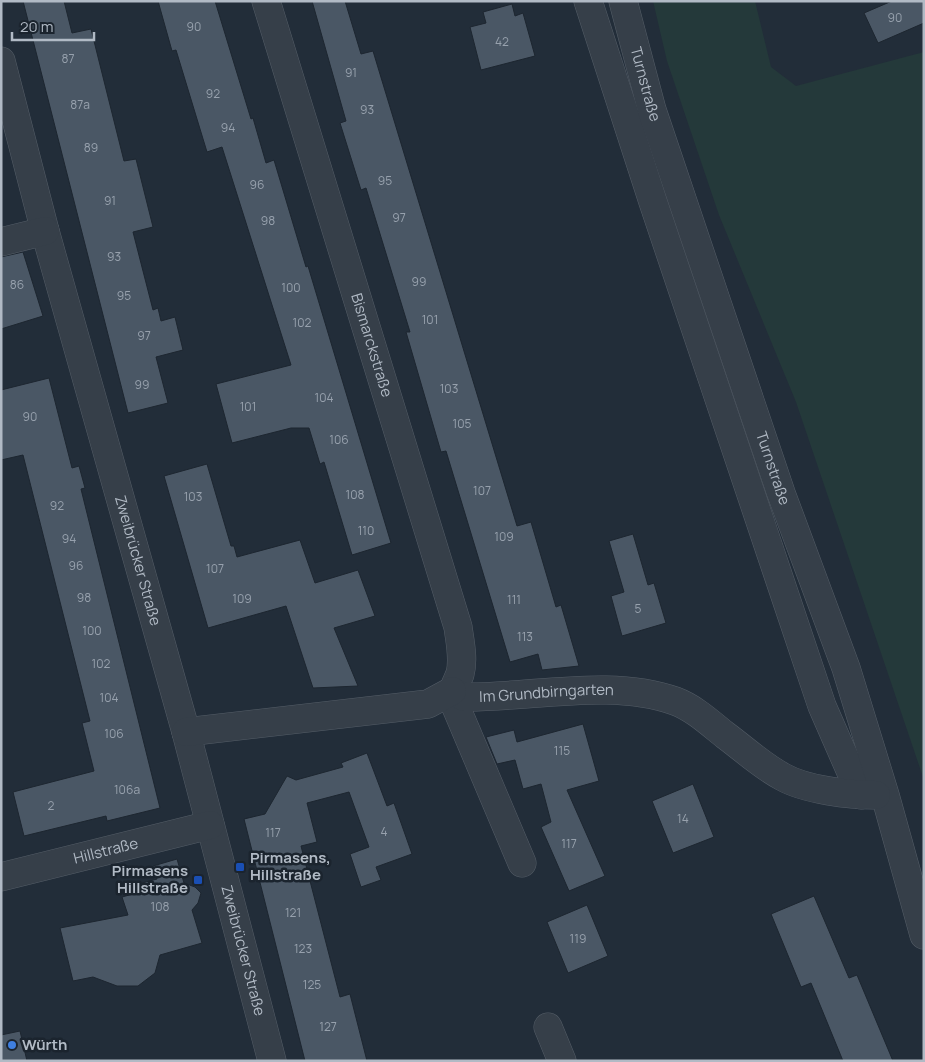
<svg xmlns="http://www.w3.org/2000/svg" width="925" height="1062" font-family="Manrope,sans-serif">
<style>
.green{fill:#24393a}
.building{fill:#4a5765;stroke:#1d2630}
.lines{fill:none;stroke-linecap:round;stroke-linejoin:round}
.minor-casing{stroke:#545d67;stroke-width:29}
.minor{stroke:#363f49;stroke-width:28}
.transit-dot{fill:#1a4fb4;stroke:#1b242e;stroke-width:2}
.shop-dot{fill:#3f7fe0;stroke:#1b242e;stroke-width:2}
.labels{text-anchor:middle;stroke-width:5;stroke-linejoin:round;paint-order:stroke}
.number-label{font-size:12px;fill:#97a1ad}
.street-label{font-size:15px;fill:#b1bac5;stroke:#1b242e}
.poi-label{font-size:15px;font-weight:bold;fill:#b1bac5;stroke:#1b242e;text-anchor:start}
</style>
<rect width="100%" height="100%" fill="#222d39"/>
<path class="green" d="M 653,1 L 755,1 L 771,67 L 796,86 L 924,52 L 924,780 L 796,402 L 719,215 L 667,61 Z"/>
<path class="building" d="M 23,1 L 64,1 L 72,33 L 91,29 L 124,161 L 136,159 L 153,227 L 133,232 L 153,310 L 158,308 L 161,321 L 175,317 L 183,350 L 156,357 L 168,403 L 128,413 Z
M 158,1 L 215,1 L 251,119 L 253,118 L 266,163 L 274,160 L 306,267 L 308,266 L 391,543 L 352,555 L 324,462 L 320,464 L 309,428 L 291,428 L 232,443 L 216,384 L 291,365 L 222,147 L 207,152 L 176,50 L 172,51 Z
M 312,1 L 345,1 L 361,54 L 373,51 L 517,526 L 531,522 L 556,607 L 561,605 L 579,666 L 542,670 L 538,654 L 510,662 L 446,451 L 441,452 L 406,332 L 410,332 L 366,188 L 361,190 L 340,123 L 346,121 Z
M 892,1 L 924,1 L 924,23 L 878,43 L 864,13 Z
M 512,4 L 515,16 L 523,13 L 535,56 L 481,70 L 470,27 L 486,23 L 483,12 Z
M 23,252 L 43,316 L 1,329 L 1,257 Z
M 49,378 L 72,468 L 79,466 L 85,488 L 81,489 L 160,808 L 107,821 L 106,816 L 24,836 L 13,792 L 94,771 L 82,723 L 90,721 L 23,455 L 1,460 L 1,390 Z
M 207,464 L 231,546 L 234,546 L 237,557 L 300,540 L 315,583 L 358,570 L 375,616 L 334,628 L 358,686 L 313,688 L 286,606 L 208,628 L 164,476 Z
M 633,534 L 648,585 L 654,583 L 666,623 L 622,636 L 611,596 L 624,592 L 609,541 Z
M 583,724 L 599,781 L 567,790 L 605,876 L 569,891 L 541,827 L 551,822 L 541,784 L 523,789 L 515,760 L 497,764 L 486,737 L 514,730 L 517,742 Z
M 367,753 L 387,806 L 394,803 L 412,854 L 376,867 L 381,880 L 361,887 L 350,854 L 369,847 L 349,792 L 307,803 L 317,842 L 301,846 L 340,997 L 350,994 L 367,1061 L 305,1061 L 244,819 L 265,814 L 287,776 L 296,780 L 343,767 L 341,763 Z
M 693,784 L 714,837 L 673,853 L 652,801 Z
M 177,859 L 184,883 L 195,887 L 201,893 L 198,903 L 192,910 L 202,943 L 160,955 L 155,973 L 138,986 L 117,986 L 93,977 L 73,981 L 60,928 L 128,915 L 122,897 L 144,891 L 142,883 L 157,879 L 153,866 Z
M 814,896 L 849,978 L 857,975 L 893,1061 L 843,1061 L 811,983 L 801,987 L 771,914 Z
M 587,905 L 608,956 L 568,973 L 547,922 Z
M 20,1031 L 27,1061 L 1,1061 L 1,1035 Z"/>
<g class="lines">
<defs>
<g id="minor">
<path id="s1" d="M 266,1 L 458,627 C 460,642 464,659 460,674 C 456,684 452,689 453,700 L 522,863"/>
<path d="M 588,1 L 653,202 L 822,706 L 861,795"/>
<path id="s2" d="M 623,1 L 652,110 L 781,493 L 846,668 L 885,795 L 924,935"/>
<path id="s3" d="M 1,61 L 45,231 L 186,732 L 272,1061"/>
<path d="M 1,242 L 45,231"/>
<path id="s4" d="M 452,691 L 464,697 C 531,698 611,678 675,701 C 694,708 710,723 725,735 C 744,749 762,766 783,777 C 806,790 850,795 876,795"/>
<path d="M 186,732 L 428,704 L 452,691"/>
<path id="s5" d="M 1,877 L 210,825"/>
<path d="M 548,1027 L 562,1061"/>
</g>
</defs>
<use href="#minor" class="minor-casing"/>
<use href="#minor" class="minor"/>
</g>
<g class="transit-dot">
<rect x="235" y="862" width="10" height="10" rx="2.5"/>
<rect x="193" y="875" width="10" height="10" rx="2.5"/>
</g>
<circle class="shop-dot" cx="12" cy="1045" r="5"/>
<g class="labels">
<g class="number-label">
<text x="895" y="22">90</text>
<text x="194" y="31">90</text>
<text x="502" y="46">42</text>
<text x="68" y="63">87</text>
<text x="351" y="77">91</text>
<text x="213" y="98">92</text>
<text x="80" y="109">87a</text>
<text x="367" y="114">93</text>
<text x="228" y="132">94</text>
<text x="91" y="152">89</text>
<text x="385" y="185">95</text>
<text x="257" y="189">96</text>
<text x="110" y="205">91</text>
<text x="399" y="222">97</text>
<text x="268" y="225">98</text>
<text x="114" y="261">93</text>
<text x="419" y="286">99</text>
<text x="17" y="289">86</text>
<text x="291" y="292">100</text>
<text x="124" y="300">95</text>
<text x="430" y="324">101</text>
<text x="302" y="327">102</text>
<text x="144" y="340">97</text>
<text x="142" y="389">99</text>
<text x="449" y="393">103</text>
<text x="324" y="402">104</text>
<text x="248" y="411">101</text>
<text x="30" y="421">90</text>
<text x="462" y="428">105</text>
<text x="339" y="444">106</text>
<text x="482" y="495">107</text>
<text x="355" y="499">108</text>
<text x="193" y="501">103</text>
<text x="57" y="510">92</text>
<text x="366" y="535">110</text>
<text x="504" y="541">109</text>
<text x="69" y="543">94</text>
<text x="76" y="570">96</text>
<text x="215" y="573">107</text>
<text x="84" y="602">98</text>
<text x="242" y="603">109</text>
<text x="514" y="604">111</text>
<text x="638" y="613">5</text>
<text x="92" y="635">100</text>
<text x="525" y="641">113</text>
<text x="101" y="668">102</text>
<text x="109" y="702">104</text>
<text x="114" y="738">106</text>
<text x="562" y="755">115</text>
<text x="127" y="794">106a</text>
<text x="51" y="810">2</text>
<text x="683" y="823">14</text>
<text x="384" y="836">4</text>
<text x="273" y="837">117</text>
<text x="569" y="848">117</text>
<text x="160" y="911">108</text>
<text x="293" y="917">121</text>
<text x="578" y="943">119</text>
<text x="303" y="953">123</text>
<text x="312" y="989">125</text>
<text x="328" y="1031">127</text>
</g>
<g class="street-label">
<text dy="5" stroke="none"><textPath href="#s2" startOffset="86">Turnstraße</textPath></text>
<text dy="5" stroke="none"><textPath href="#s1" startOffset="360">Bismarckstraße</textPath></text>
<text dy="5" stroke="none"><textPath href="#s2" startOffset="491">Turnstraße</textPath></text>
<text dy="5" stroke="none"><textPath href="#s3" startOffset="518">Zweibrücker Straße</textPath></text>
<text dy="5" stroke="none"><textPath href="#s4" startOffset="96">Im Grundbirngarten</textPath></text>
<text dy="5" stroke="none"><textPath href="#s5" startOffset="108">Hillstraße</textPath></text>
<text dy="5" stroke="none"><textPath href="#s3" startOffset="922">Zweibrücker Straße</textPath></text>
</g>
<g class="poi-label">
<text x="250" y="863">Pirmasens,<tspan x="250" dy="17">Hillstraße</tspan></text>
<text x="188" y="876" text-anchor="end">Pirmasens<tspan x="188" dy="17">Hillstraße</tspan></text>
<text x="22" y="1050">Würth</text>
</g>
</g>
<rect width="925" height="1062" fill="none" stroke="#b1bac5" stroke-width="5"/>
<path d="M12 32v8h82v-8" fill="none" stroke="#b1bac5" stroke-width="2.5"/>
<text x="20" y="32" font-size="15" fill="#b1bac5" stroke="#1b242e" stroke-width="4" paint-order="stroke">20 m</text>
</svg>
